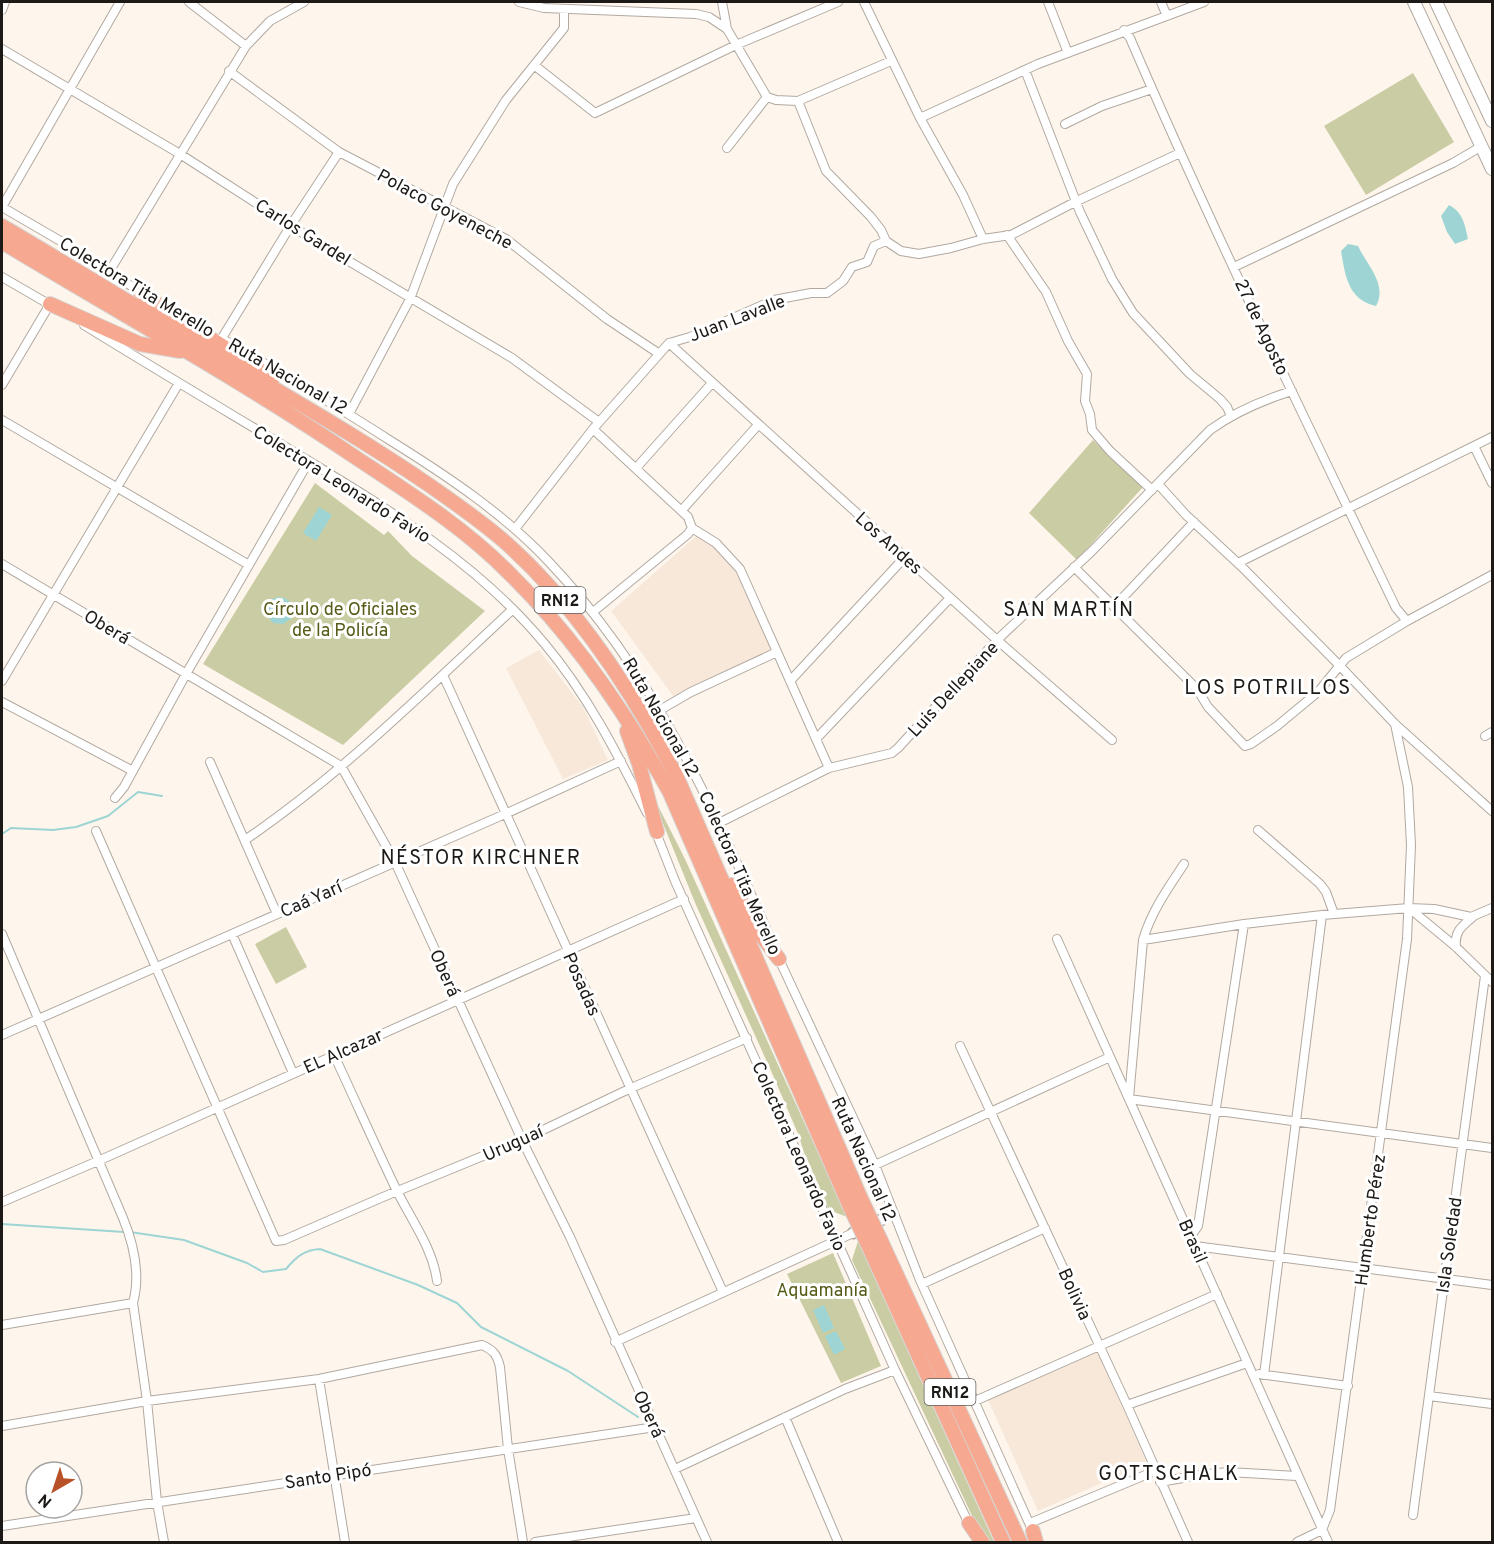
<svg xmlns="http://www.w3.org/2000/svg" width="1494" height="1544" font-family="Overpass,sans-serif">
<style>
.built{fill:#f7e8da}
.green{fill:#cacca3}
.water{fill:#9ed5d4}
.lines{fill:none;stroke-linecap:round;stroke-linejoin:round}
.stream{stroke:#9ed5d4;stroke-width:2}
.minor-casing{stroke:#b1a9a1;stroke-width:10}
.tertiary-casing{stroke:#b1a9a1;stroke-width:13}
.secondary-casing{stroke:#b1a9a1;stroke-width:14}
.trunk-casing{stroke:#d6d6d5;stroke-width:16}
.minor{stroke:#fff;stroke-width:8}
.tertiary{stroke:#fff;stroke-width:10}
.secondary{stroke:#fff;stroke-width:12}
.trunk{stroke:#f6a890;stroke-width:14}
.trunk-bridge-casing{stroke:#d6d6d5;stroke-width:16;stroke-linecap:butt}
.trunk-bridge{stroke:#f6a890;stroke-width:14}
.labels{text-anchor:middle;stroke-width:6;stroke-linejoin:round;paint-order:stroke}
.shield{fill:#fff;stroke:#605e5c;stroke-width:1.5}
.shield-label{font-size:16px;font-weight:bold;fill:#1c1916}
.street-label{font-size:18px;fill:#1c1916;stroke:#fff}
.park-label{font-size:18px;fill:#585a17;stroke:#fff}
.neighbourhood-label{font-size:20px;letter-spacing:1.5px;fill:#1c1916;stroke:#fff}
</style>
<rect width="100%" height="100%" fill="#fef6ed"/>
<path class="built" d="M 701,532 L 734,568 L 776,657 L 679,704 L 611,611 Z
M 539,650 L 583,707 L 608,760 L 563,779 L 506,668 Z
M 1097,1351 L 1147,1463 L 1038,1511 L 988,1400 Z"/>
<path class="green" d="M 1413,73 L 1454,142 L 1366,195 L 1324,126 Z
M 1093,440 L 1143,487 L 1077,560 L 1029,513 Z
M 315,483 L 384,535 L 388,531 L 412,556 L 485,611 L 343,745 L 203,664 Z
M 647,784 L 685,859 L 847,1217 L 829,1210 L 803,1150 L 799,1136 L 772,1073 L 696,905 Z
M 286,927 L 307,967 L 276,984 L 255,944 Z
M 858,1241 L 994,1542 L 986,1542 L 982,1537 L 852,1260 Z
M 833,1253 L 881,1366 L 841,1383 L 787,1274 Z"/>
<path class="water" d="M 1449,205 C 1463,212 1465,225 1468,239 L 1455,244 L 1447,232 L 1441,216 Z
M 1348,244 L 1358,246 C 1367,265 1388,285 1376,306 C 1348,300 1345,275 1341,251 Z
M 319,507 L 332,515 L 316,541 L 303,533 Z
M 278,597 L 285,598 L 295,606 L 292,618 L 283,624 L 273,623 L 264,611 L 269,600 Z
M 824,1305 L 834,1328 L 823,1333 L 813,1310 Z
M 836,1331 L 845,1349 L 834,1355 L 825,1336 Z"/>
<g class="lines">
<path class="stream" d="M 2,834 L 11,828 L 53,830 L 76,827 L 108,816 L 138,792 L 162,796
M 2,1224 L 124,1232
M 130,1232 L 184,1240 L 247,1263 L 263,1272 L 286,1269 C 296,1257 304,1250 320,1249 L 418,1285 L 457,1303 L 481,1327 L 568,1371 L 638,1417"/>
<defs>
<path id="minor" d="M 189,2 L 246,46
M 519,2 L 544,8 L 696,14 L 709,17 L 727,29 L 767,97 L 776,100 L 798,101 L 891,61
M 722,2 L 727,29
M 864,2 L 920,118 L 963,195 L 983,239
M 1048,2 L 1068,53
M 1161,2 L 1167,16
M 2,10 L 5,2
M 1124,30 L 1130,38 C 1213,231 1305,419 1396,608 L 1407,621
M 2,49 L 180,154 L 315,241 L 512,358 L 599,422
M 534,65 L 595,113 L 736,45 L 838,2
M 1025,70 L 1080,212 L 1112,279 L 1133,313 L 1190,374 L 1220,399 L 1227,407 L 1231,416
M 229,71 L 339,152 L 506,239 L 607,319 L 658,353
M 798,101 L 826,171 L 871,217 L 881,230 L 886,241
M 920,118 L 1038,64 L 1204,2
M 1065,124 L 1102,106 L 1152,89
M 727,148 L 767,97
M 2,207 L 69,246 L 142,293
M 2,207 L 120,2
M 1007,235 L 1046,292 L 1068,341 L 1087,374 L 1085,401 L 1090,414 L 1092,430 L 1110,451 L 1152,490
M 1234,267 L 1453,163 L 1482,146
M 109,272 L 246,46 L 270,21 L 304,2
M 2,277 L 52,306
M 84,325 C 152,367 221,408 289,449 C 381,505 474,559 544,643 C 587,694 617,753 647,813
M 221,338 C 278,371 335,405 391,441 C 447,476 503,513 549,562 C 654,672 712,805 772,942
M 222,338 L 291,225 L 339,152
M 669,343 L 997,640 L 1112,740
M 2,385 L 50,304
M 349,414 L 410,299 L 453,184 L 506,100 L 564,28 L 564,9
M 2,420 L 249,565
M 593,429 L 688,517 L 692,528 L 716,543 L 740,569 L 829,768
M 1474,446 L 1492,483
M 637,467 L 712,383
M 1158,484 L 1186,515 L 1242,567 L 1339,665 L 1395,724 L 1492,811
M 682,510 L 758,425
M 515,529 L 593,429 L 669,343 L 690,337 L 774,300 L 811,293 L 827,293 L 843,281 L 852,267 L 867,262 L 874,246 L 886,241 L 901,251 L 919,254 L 951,248 L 983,239 L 1011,235 L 1077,201 L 1180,153
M 1238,563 L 1492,437
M 2,564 L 341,766 L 395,862 L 522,1140 L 570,1237 L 707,1542
M 1074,567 L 1183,675 L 1197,689 L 1208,707 L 1245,746 L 1251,744 L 1277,726 L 1318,692 L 1346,658 L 1407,621 L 1492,575
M 1114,607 L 1194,522
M 593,612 L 688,534 L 692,528
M 443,675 L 723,1292
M 2,681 L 179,383
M 790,681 L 905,557
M 2,702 L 133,771
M 660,710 L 691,692 L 777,652
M 1485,736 L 1492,732
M 816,739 L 950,598
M 210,762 L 277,914
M 115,798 L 124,787 L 186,674 L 309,461
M 719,823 L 829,768 L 892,753 L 898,748 L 997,640 L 1092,551 L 1210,430 C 1235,412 1263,400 1292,391
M 655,830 L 675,881 L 895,1370 L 970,1526
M 1258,830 L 1320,884 L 1326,892 L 1334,914
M 96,831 L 276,1241 L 284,1240 L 383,1197 L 522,1140 L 629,1089 L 747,1038
M 245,840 C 342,774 427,689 513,609
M 1409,908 L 1456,947 L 1492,982
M 2,934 L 123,1218 C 134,1245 141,1274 133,1303 L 2,1325
M 232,934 L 293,1073
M 1057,939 L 1328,1542
M 1143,940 L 1244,924 L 1322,915 L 1409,908 L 1434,909 L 1471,917 L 1492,908
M 1456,947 C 1454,931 1463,925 1474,916
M 778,957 L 875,1165 L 920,1280 L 1034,1534
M 2,1035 L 505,814 L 621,761
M 960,1046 L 1127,1405 L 1188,1542
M 334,1055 C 355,1100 375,1145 396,1189 C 410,1218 433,1248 437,1281
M 1129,1098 L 1143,940 C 1151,912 1168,888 1184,864
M 1129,1099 L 1492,1148
M 875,1165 L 1110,1057
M 2,1202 L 98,1161 L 684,899
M 1191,1236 L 1198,1226 L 1244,924
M 1195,1246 L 1492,1285
M 922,1284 L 1045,1228
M 133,1303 L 147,1401 L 157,1502 L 164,1542
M 615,1342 L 853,1233
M 1259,1374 L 1348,1386
M 1264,1375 L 1322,915
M 319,1379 L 345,1542
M 1429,1396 L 1492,1404
M 975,1401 L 1217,1294
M 1127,1405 L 1247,1363
M 785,1417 L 838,1542
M 2,1426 L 147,1401 L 319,1379 L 482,1345 C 493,1350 497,1354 500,1367 L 508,1449 L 523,1542
M 675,1469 L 845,1389 L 895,1370
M 1160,1482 L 1199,1475 L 1228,1472 L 1297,1476
M 1413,1515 L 1485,976
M 1030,1523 L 1155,1471
M 2,1526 L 655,1427
M 535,1542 L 696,1518
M 1297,1542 L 1322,1530 L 1330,1510 L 1407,939 L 1411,845 L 1408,787 L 1395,724"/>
<path id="tertiary" d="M 853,1233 L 881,1220"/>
<path id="secondary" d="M 1414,2 L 1492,169
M 1436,2 L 1492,121"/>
<path id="trunk" d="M 2,226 C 89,277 175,331 263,382 C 319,415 375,448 429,485 C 455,503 481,521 505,542 C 576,605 632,691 676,775 L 862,1201
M 2,242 C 121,314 243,381 358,459 C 411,494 465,528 510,574 C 574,637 627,714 670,793 L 850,1207
M 140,292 L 170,313 L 273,378
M 50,304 L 140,344 L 180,351
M 627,731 L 639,764 L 657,832
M 732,885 L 758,931 L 779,959
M 881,1241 L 1020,1542
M 869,1247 L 1003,1542
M 969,1523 L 982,1542
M 1033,1531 L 1036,1542"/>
</defs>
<use href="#minor" class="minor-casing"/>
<use href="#tertiary" class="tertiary-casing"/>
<use href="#secondary" class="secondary-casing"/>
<use href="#trunk" class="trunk-casing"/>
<use href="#minor" class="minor"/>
<use href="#tertiary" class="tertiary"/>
<use href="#secondary" class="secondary"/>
<use href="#trunk" class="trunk"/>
<defs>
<path id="trunk-bridge" d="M 862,1201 L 881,1241
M 850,1207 L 869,1247"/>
</defs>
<use href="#trunk-bridge" class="trunk-bridge-casing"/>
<use href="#trunk-bridge" class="trunk-bridge"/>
</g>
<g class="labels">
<g class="shield">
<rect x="534.5" y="587" width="51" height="26" rx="4.5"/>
<rect x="924.5" y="1379" width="51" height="26" rx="4.5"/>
</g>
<g class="shield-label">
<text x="560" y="606">RN12</text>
<text x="950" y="1398">RN12</text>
</g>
<g class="street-label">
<text transform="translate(445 209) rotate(28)" y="6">Polaco Goyeneche</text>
<text transform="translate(303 232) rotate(32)" y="6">Carlos Gardel</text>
<text transform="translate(137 287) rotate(31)" y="6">Colectora Tita Merello</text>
<text transform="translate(737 318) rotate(-21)" y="6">Juan Lavalle</text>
<text transform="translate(1262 327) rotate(65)" y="6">27 de Agosto</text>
<text transform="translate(288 376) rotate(30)" y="6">Ruta Nacional 12</text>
<text transform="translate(342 484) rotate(32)" y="6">Colectora Leonardo Favio</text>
<text transform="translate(889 543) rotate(42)" y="6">Los Andes</text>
<text transform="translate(107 627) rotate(31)" y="6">Oberá</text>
<text transform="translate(953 689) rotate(-47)" y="6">Luis Dellepiane</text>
<text transform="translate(661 717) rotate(60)" y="6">Ruta Nacional 12</text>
<text transform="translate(740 873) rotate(66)" y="6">Colectora Tita Merello</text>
<text transform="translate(311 899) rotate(-24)" y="6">Caá Yarí</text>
<text transform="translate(445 973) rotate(66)" y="6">Oberá</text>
<text transform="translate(582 984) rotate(66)" y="6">Posadas</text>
<text transform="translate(343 1051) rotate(-24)" y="6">EL Alcazar</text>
<text transform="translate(513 1143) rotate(-24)" y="6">Uruguaí</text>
<text transform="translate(799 1156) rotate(66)" y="6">Colectora Leonardo Favio</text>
<text transform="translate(864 1159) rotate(66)" y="6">Ruta Nacional 12</text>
<text transform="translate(1370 1220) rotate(-82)" y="6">Humberto Pérez</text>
<text transform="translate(1193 1241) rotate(66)" y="6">Brasil</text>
<text transform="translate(1449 1245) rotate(-82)" y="6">Isla Soledad</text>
<text transform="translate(1075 1294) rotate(65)" y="6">Bolivia</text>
<text transform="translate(649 1414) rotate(65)" y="6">Oberá</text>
<text transform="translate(328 1476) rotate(-9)" y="6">Santo Pipó</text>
</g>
<g class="park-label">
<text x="340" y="615">Círculo de Oficiales<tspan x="340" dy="21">de la Policía</tspan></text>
<text x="822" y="1296">Aquamanía</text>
</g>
<g class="neighbourhood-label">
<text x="1069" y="616">SAN MARTÍN</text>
<text x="1268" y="694">LOS POTRILLOS</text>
<text x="481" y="864">NÉSTOR KIRCHNER</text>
<text x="1169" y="1480">GOTTSCHALK</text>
</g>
</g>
<rect width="1494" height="1544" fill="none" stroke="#1c1916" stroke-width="6"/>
<g transform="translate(54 1490) rotate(219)"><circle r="28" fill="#ffffff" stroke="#a4a3a2" stroke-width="1.5"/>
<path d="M0-4.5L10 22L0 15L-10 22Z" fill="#b85128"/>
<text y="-9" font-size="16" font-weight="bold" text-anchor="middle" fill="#1c1916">N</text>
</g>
</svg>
